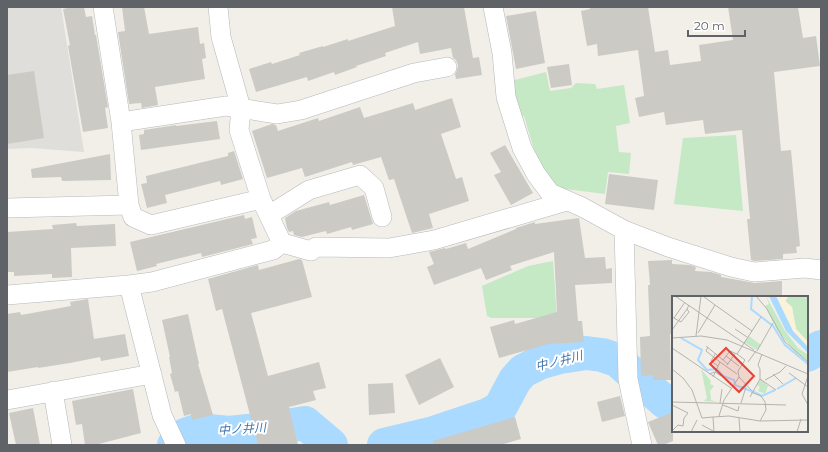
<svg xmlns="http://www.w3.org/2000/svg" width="828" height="452" font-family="Montserrat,'Noto Sans JP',sans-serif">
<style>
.industrial{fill:#e0deda}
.green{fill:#c5e8c5}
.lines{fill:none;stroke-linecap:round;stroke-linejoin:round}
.river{stroke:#aadaff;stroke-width:34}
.building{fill:#cccac5}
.minor-casing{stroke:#b5b8bc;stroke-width:20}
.minor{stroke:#fff;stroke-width:19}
.labels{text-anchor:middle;stroke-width:4;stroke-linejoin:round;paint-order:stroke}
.water-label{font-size:12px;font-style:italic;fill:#4174aa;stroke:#fff}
.inset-river{fill:none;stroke:#aadaff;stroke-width:2}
.inset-road{fill:none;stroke:#b3b3b1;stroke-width:1}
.view{fill:#ea4335;fill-opacity:0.15;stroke:#ea4335;stroke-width:2}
.inset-edge{fill:none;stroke:#5f6368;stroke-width:2}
</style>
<rect width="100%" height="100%" fill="#f1efe8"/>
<path class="industrial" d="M 7,7 L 61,7 L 84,152 L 31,148 L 7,149 Z"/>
<path class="green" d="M 546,72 L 550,91 L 571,88 L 576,83 L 595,84 L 597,89 L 624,85 L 630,123 L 616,126 L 619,152 L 631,153 L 629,174 L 608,172 L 605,194 L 558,188 L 546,173 L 535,153 L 524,116 L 519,118 L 511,81 Z
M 736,135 L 743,211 L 674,204 L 683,138 Z
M 553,261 L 557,318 L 491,318 L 487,316 L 482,286 L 528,266 Z"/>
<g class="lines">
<path class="river" d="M 807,355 L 821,347
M 174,445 L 185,435 L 199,430 L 229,433 L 267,429 L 305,423 L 331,445
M 384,445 L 434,433 L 488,415 L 500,408 L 515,380 L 523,371 L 539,363 L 560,357 L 586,353 L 602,355 L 617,360 L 665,402 L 673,404"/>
</g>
<path class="building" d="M 73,7 L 84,7 L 86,17 L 92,16 L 95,35 L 96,35 L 108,107 L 105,108 L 108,128 L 83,132 L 68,46 L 70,45 L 63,9 Z
M 122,7 L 144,7 L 149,34 L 198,27 L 200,44 L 204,43 L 206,58 L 202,59 L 205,79 L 155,87 L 158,105 L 142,108 L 141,103 L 129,104 L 118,32 L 125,31 Z
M 392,7 L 464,7 L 473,58 L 479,57 L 482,75 L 456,79 L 455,74 L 457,70 L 458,65 L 456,60 L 453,58 L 451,48 L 420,54 L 418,42 L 385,53 L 386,56 L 356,66 L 357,67 L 335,75 L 334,72 L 308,81 L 307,77 L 256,92 L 249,69 L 271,62 L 272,64 L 300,55 L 299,53 L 323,46 L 323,47 L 348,39 L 348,41 L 395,26 Z
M 590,7 L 648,7 L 655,52 L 668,50 L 670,65 L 701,61 L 699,45 L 733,40 L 728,7 L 798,7 L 803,38 L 816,36 L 820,66 L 774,72 L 781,151 L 791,150 L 800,246 L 796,247 L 797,253 L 783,254 L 783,259 L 755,261 L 751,260 L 747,219 L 750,219 L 742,130 L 705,134 L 703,120 L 666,125 L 664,112 L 639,117 L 635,98 L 644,96 L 638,50 L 598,56 L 597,44 L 587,46 L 581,11 L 590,9 Z
M 536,11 L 545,63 L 516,69 L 506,16 Z
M 569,64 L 572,85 L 551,88 L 547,67 Z
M 34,71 L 44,138 L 7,144 L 7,75 Z
M 452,98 L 461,127 L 441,134 L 456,179 L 462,177 L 469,201 L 429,214 L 433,228 L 412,233 L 394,179 L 389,180 L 381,157 L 353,165 L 352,162 L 305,177 L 302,168 L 267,178 L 252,131 L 272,124 L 276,125 L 278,131 L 318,118 L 319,121 L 360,107 L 364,118 L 413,103 L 415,110 Z
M 217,121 L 220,139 L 141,150 L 139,135 L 144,134 L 144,130 L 176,125 L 176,126 Z
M 505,145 L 533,193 L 511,205 L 494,175 L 501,172 L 490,153 Z
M 234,151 L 243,179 L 221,185 L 220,181 L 165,195 L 167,203 L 147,208 L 141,184 L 147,183 L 146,176 L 228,156 L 228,153 Z
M 110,154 L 111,180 L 62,181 L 61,177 L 32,178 L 31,169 Z
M 609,174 L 658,180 L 654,210 L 605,204 Z
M 364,195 L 373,224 L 352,230 L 351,227 L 327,234 L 326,231 L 302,237 L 294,235 L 293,231 L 289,232 L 287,228 L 285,218 L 296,211 L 329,202 L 330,205 Z
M 244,215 L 245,219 L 252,217 L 257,238 L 251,239 L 253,244 L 202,257 L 201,253 L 156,264 L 157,266 L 137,271 L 130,242 Z
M 579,218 L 585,258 L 605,257 L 606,269 L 612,268 L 612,283 L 575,285 L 578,321 L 582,321 L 584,342 L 549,344 L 499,358 L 490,327 L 514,320 L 515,324 L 557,312 L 554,252 L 510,266 L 512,270 L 486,280 L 481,268 L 434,285 L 427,267 L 434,264 L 429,252 L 445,248 L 446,249 L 466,243 L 468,249 L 516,229 L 516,228 L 535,222 L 535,224 Z
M 76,223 L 77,226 L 115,224 L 116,246 L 71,248 L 72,277 L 52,278 L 52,274 L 14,276 L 14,272 L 7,272 L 7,232 L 53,229 L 52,225 Z
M 299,259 L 302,260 L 312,297 L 251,313 L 268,376 L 319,362 L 326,388 L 313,391 L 316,400 L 289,407 L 298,445 L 258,445 L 222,309 L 216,311 L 208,279 L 258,265 L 259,270 Z
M 672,260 L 672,264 L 690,265 L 696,267 L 695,271 L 711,272 L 721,275 L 721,277 L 755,283 L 782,281 L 782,297 L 673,297 L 673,334 L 670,334 L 671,380 L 653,380 L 653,375 L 641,376 L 640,337 L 650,336 L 648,285 L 650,285 L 648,261 Z
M 88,299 L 94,339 L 125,334 L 129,356 L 101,361 L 100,357 L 70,363 L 38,368 L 38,367 L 7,372 L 7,314 L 20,312 L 21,315 L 71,306 L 70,302 Z
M 188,314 L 199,364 L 198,364 L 213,415 L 192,420 L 191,414 L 184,416 L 178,391 L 175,392 L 170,374 L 172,373 L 169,357 L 170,357 L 162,320 Z
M 440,358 L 454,387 L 419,405 L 405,375 Z
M 393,383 L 395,413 L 369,415 L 368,384 Z
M 133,389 L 141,433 L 95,445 L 85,445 L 82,424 L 76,425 L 72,401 Z
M 620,396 L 625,416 L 602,422 L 597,402 Z
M 33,408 L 40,445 L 16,445 L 9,413 Z
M 673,412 L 673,441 L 663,445 L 658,445 L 648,422 Z
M 515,417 L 521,439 L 500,445 L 434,445 L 433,441 Z"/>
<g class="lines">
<defs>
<path id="minor" d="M 103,7 L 121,122 L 129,205 L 133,217 L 151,225 L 261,199
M 218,7 L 221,37 L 241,108 L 239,130 L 261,199 L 282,243 L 311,251 L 316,247 L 389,248 L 434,240 L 567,201
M 493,7 L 502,53 L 506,97 L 522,148 L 536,174 L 550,193 L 582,207 L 624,230 L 668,247 L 731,267 L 754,272 L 805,268 L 821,270
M 121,122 L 226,106 L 277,114 L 301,110 L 414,73 L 447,67
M 7,208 L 129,205
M 269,215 L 309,190 L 360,175 L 374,188 L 382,217
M 624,230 L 628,379 L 642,445
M 129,285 L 152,282 L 273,250 L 282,243
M 7,295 L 129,285 L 162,415 L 176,445
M 53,391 L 62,445
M 7,400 L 152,374"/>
</defs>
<use href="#minor" class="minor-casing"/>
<use href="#minor" class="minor"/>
</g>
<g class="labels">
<g class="water-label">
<text transform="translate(559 361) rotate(-14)" y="4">中ノ井川</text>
<text transform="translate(242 429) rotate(-4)" y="4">中ノ井川</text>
</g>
</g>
<g transform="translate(672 296)">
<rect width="136" height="136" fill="#f1efe8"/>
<path d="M 94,0 L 113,35 L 126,52 L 136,59 L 136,65 L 123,56 L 105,34 L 93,10 L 97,8 ZM 117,0 L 136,0 L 136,46 L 124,33 L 120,11 L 113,5 ZM 77,40 L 89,49 L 85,54 L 72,46 ZM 29,73 L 39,85 L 38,88 L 42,90 L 38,95 L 39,104 L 45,106 L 32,105 L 35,102 ZM 89,83 L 96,90 L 93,98 L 86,95 L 88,91 L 85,89 Z" fill="#c5e8c5"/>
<path d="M 104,0 L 117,0 L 113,5 L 120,11 L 124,33 L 136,46 L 136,51 L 120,35 Z" fill="#fbf3d9"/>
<path d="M 97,0 L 104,0 L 121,35 L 136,51 L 136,57 L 114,35 Z" fill="#aadaff"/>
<path class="inset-river" d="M 80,0 L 79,13 L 101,30 L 113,49 L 136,68M 9,42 L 30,54 L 26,64 L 35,74 L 45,73 L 51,80 L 62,84 L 63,89 L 79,95M 105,93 L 124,82M 80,95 L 90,100 L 103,94"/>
<path class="inset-road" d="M 3,0 L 82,54M 31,0 L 43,9M 84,0 L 95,13 L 113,46 L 136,66M 0,21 L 9,26 L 17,16 L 15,13 L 17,9M 2,22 L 13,6M 63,33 L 75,41M 0,34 L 15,13M 26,37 L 43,9 L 80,35M 24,40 L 29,0M 0,42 L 29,40 L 55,44 L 136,78M 34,50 L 51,64M 36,51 L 34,55 L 48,66 L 41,81M 0,52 L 59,92M 85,55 L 101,27M 44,57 L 39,65 L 46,70M 54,60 L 67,70M 48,66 L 65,78M 76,66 L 84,55M 56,68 L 51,64 L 58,55 L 65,58M 55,69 L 63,58M 0,73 L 11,82 L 20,94 L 30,122 L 41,121 L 42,136M 117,77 L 136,91M 37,78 L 43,76 L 49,80M 101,78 L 111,88M 136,80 L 130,98 L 136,109M 88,83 L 88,73 L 86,69 L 90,58M 93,84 L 108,76 L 114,70M 80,95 L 67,81 L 66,75 L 73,64 L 65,58 L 89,21M 79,96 L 89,100 L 93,106 L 94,114 L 88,125M 78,101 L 88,83 L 104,94M 0,106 L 114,109M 48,107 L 50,93M 69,107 L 74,91M 0,109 L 16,117 L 12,122 L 11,130 L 6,129 L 0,135M 51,109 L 66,115 L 67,110M 47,120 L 52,104 L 67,81M 41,121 L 57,120 L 88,125 L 136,124M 67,122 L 68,136M 30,129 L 41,135M 19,136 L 25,124M 125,136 L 129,123"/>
<path class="view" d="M 54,52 L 82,80 L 67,96 L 38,68 Z"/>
<rect width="136" height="136" class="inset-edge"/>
</g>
<rect width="828" height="452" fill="none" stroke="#5f6368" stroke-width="16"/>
<path d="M688 30v6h57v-6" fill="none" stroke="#5f6368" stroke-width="2"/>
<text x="694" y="30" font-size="12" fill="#5f6368" stroke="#ffffff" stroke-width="3" paint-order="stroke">20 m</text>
</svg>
